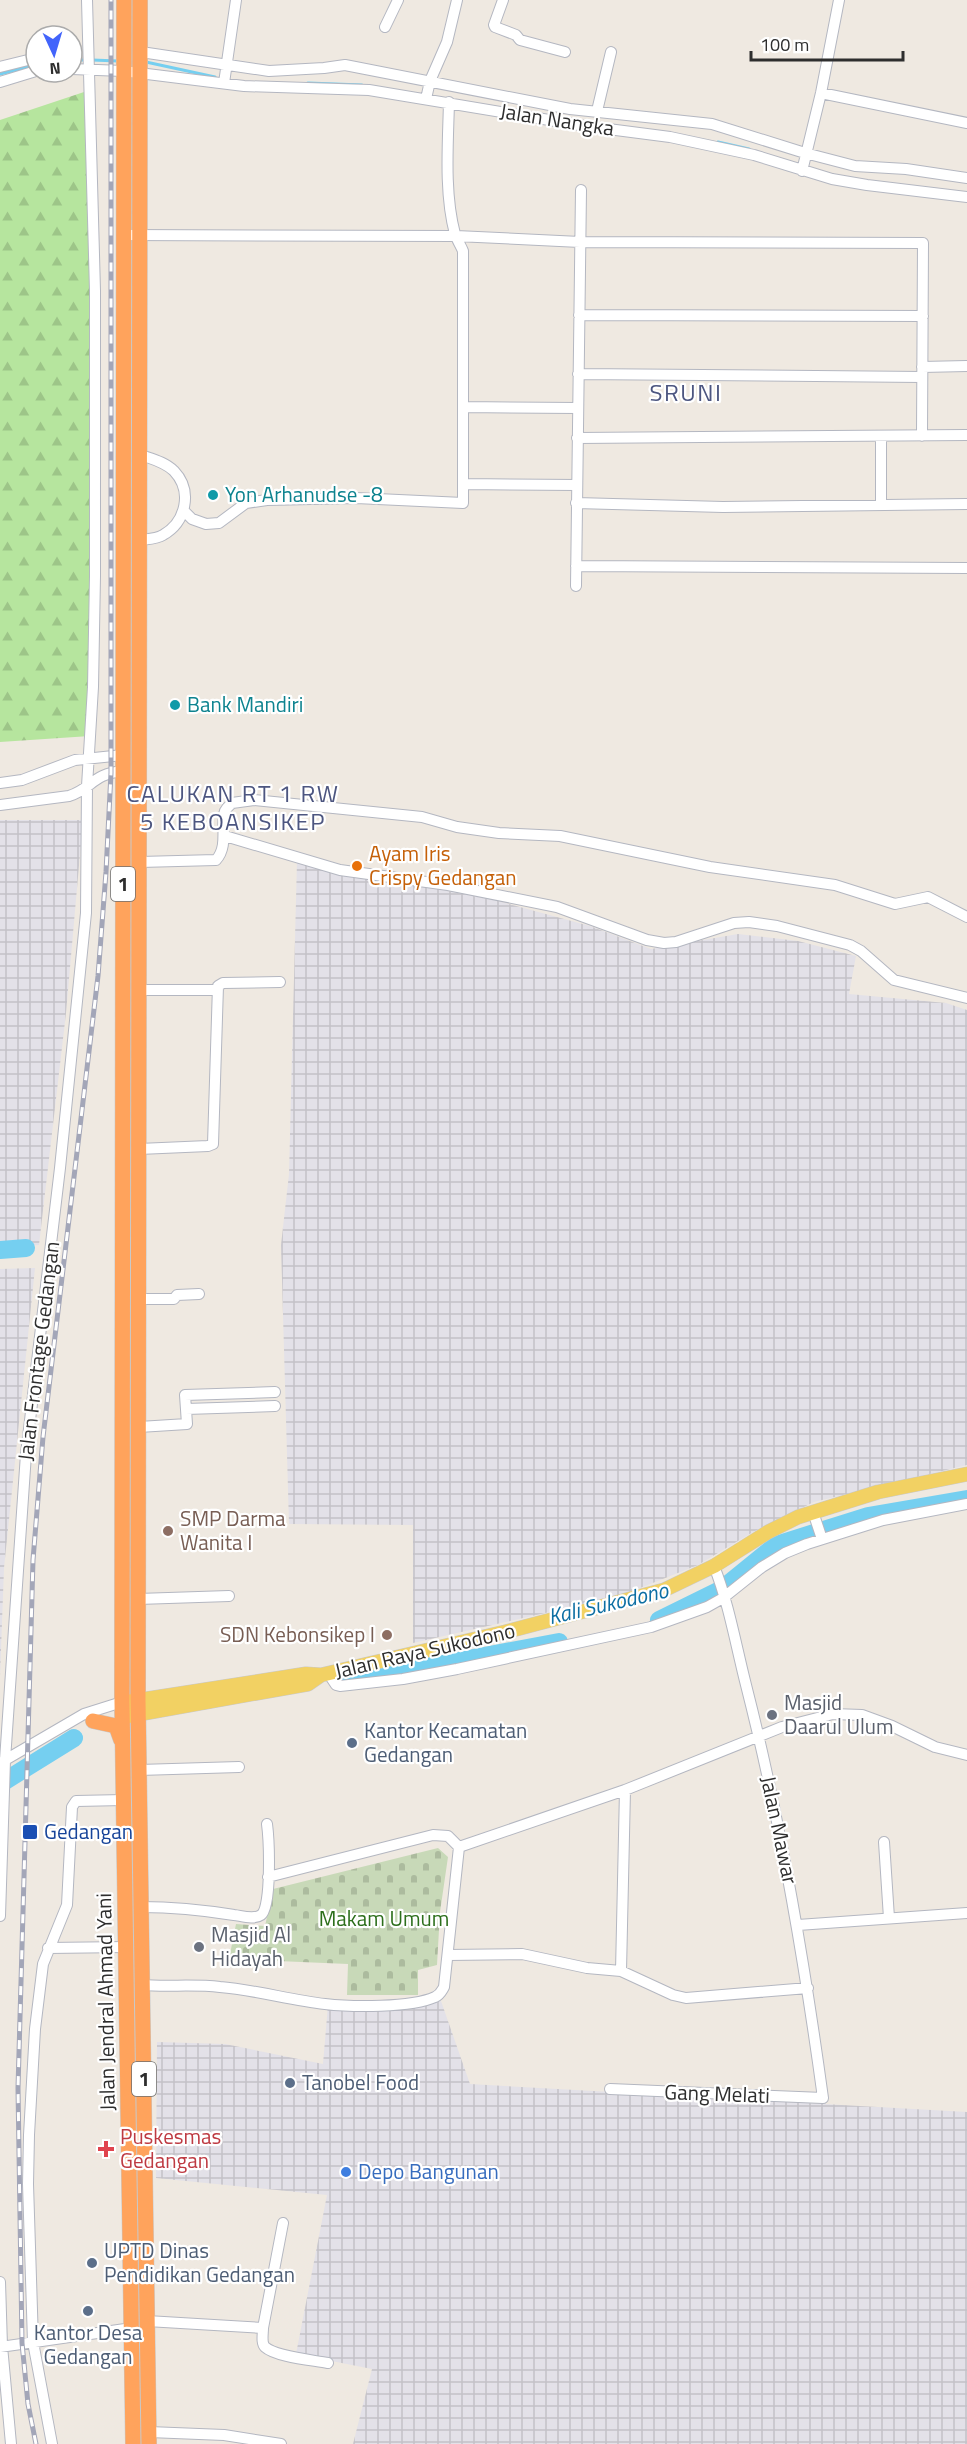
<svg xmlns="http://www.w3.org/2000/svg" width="967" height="2444" font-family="'Titillium Web',sans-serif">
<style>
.industrial{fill:url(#industrial-grid)}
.forest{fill:url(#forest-firs)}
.cemetery{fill:url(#cemetery-stones)}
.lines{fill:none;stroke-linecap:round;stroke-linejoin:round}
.stream{stroke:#75cff0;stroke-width:3}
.river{stroke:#75cff0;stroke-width:18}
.minor-casing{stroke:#b4b7c1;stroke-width:12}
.major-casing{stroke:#c9c9c9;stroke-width:15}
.highway-casing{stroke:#c9c9c9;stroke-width:16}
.minor{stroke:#fff;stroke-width:10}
.major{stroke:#f2d163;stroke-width:14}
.highway{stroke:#ffa35c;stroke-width:15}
.rail-casing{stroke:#a3a6b8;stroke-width:5}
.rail{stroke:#fff;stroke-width:3;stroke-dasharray:9;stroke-linecap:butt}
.culture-dot{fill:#0f9aa8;stroke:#fff;stroke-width:2}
.food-dot{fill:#e8710a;stroke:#fff;stroke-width:2}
.education-dot{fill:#8d6e63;stroke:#fff;stroke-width:2}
.worship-dot{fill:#6b7280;stroke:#fff;stroke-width:2}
.service-dot{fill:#5c6f8a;stroke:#fff;stroke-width:2}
.transit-dot{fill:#1a4fb4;stroke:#fff;stroke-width:2}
.health-dot{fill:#e0444e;stroke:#fff;stroke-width:2}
.shop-dot{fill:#3f7fe0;stroke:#fff;stroke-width:2}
.labels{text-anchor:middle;stroke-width:4.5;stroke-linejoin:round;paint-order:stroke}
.shield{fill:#fff;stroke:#6d6d6d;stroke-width:1.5}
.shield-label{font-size:20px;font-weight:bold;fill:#2e2e2e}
.street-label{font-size:21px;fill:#2e2e2e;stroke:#fff}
.culture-label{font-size:21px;fill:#0d838f;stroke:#fff;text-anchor:start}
.food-label{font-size:21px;fill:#c56008;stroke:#fff;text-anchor:start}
.education-label{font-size:21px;fill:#785e54;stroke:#fff;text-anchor:start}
.worship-label{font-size:21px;fill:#5b616d;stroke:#fff;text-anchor:start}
.service-label{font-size:21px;fill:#4e5e75;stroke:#fff;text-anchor:start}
.transit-label{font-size:21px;fill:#164399;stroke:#fff;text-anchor:start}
.park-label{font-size:21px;fill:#2c6e1b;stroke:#fff}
.health-label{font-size:21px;fill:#be3a42;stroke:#fff;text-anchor:start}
.shop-label{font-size:21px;fill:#366cbe;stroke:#fff;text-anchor:start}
.water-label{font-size:22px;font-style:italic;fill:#0d6fa3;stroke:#fff}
.quarter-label{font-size:24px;letter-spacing:1.5px;fill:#4d5680;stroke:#fff}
</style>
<defs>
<pattern id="industrial-grid" width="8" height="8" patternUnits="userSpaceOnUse" patternTransform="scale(1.5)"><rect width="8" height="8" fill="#e3e1e8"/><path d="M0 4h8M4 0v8" fill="none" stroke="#c3c1c7"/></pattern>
<pattern id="forest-firs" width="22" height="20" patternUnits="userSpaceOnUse" patternTransform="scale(1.5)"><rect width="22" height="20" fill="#b6e59e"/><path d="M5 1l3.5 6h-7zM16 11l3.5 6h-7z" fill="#9dc588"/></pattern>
<pattern id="cemetery-stones" width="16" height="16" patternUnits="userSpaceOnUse" patternTransform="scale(1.5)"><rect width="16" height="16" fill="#c8d9b8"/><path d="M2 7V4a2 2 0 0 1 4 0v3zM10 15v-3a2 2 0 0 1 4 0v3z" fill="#acbb9e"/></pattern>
</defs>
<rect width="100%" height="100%" fill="#efe9e1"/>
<path class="industrial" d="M 0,820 L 83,820 L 66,1013 L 39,1245 L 0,1247 Z
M 297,861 L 498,901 L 590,926 L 651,949 L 738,934 L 798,941 L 856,956 L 849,994 L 946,1003 L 967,1010 L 967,1465 L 814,1502 L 753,1532 L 698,1565 L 620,1596 L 413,1643 L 413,1525 L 289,1524 L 281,1245 L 289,1174 Z
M 35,1268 L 4,1568 L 0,1677 L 0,1269 Z
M 441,2001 L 470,2084 L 967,2112 L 967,2444 L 353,2444 L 372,2369 L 296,2354 L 327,2195 L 156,2178 L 157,2042 L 225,2044 L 323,2064 L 328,2005 L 373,2012 Z"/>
<path class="forest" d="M 90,90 L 90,736 L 0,742 L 0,120 Z"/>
<path class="cemetery" d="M 438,1848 L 448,1857 L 440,1912 L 437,1965 L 418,1970 L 418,1995 L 347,1995 L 348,1964 L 229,1959 L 236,1924 L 265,1926 L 273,1889 Z"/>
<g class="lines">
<path class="stream" d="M 72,60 L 85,60
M 92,60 L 118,61
M 146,62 L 215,77
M 0,74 L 36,65
M 308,83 L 362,85
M 718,142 L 749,149"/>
<path class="river" d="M 0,1250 L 26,1248
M 659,1620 L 722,1589 L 776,1545 L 868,1516 L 967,1499
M 347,1682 L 559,1642
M 0,1784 L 74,1738"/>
<defs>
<path id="minor" d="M 503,0 L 494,25 L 495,27 L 516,35 L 520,40 L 565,52
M 385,27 L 398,0
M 141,52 L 269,71 L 324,68 L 345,65 L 570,109 L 712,124 L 805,153 L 855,166 L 906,169 L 967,178
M 0,67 L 36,58
M 72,69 L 123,71 L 244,86 L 369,90 L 585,126 L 670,137 L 754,155 L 832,179 L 867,185 L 967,197
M 0,82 L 36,71
M 224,83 L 236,0
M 821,93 L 967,123
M 426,99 L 430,81 L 447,42 L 457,0
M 597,111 L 611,52
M 802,171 L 821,93 L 839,0
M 123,235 L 456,236 L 580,242 L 923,243 L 922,436
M 579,315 L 923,316
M 922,367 L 967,366
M 578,374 L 922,377
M 463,407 L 578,408
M 881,436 L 881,504
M 577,438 L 967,435
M 464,484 L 577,485
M 576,503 L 723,507 L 967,504
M 184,511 L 192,519 L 206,524 L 219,523 L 246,503 L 267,500 L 356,498 L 463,503 L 463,251 C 461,246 457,240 455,234 C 444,193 448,144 449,102
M 140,540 C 148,539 157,539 163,535 C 186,522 193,491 174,471 C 165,462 152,459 141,455
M 576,566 L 967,568
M 576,586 L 581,190
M 0,783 L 22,780 L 75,760 L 123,755
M 0,805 L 69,796 C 93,788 92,774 123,771
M 225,836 L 340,870 L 448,885 L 557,907 L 647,940 L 664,943 L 676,942 L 734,923 L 749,922 L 777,926 L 850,945 L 861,951 L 894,980 L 967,998
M 140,862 L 216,860 C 229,846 220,824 225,811 C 227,807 230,805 232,803 L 254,800 L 422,817 L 457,827 L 499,833 L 560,836 L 710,867 L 835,885 L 895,904 L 928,897 L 967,917
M 139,990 L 216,990
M 139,1149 L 208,1146 L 213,1144 L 218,986 L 223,983 L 280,982
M 139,1299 L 174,1299 L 177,1295 L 199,1294
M 186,1409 L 275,1406
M 139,1427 L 187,1424 L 185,1395 L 275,1392
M 813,1512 L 822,1539
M 138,1599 L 229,1596
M 328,1673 L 336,1685 L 340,1686 L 403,1679 L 457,1669 L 651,1627 L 707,1607 L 723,1598 L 762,1567 L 785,1553 L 807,1544 L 883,1520 L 967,1504
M 0,1763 L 84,1714 L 122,1702
M 139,1770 L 239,1767
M 884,1842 L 889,1918
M 459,1847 L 625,1790 L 782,1727 L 833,1714 L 862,1715 L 892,1726 L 935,1747 L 967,1755
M 268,1877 L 433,1835 L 448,1836 L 459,1847
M 141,1907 C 171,1907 203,1910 234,1915 C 242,1916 254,1920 261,1915 C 272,1907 269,1839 267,1824
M 0,1916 L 5,1760 L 26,1454 L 60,1168 L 86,913 L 87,786 L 93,687 L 95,576 L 95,291 L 87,0
M 798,1925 L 967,1913
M 48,1948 L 126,1947
M 448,1955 L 522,1954 L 587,1968 L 621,1971 L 673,1995 L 686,1998 L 808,1988
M 621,1971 L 625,1790
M 142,1985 C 168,1987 194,1984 220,1987 C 256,1990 290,2000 325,2004 C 351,2007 411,2008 435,1997 C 440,1995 441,1992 444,1987 L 459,1847
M 610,2089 L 823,2098 C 804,1959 781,1822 746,1685 C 736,1646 729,1604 714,1566
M 0,2282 L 2,2346 L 11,2444
M 147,2321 L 263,2328 L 283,2223
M 263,2328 C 263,2334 261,2343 265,2347 C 276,2357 313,2360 328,2363
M 0,2347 L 132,2328
M 149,2432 L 224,2435 L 281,2444
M 52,2444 L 33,2342 L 28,2184 L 29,2135 L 35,2029 L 43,1964 L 67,1905 L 72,1807 L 76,1801 L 124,1800"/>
<path id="major" d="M 127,1702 L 306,1674 L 321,1675 L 505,1632 L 664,1590 L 714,1566 L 768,1532 L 798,1517 L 878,1492 L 967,1474
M 128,1716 L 308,1684 L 321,1675"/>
<path id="highway" d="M 124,0 L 122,1702 L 133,2444
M 140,0 L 138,1700 L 149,2444
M 93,1721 L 116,1726 L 121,1740"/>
</defs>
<use href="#minor" class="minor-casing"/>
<use href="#major" class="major-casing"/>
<use href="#highway" class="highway-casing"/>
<use href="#minor" class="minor"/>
<use href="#major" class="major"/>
<use href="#highway" class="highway"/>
<defs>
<path id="rail" d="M 36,2444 L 28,2404 L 22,2343 L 18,2088 L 33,1560 L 43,1437 L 98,976 L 106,872 L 111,773 L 111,0"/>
</defs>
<use href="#rail" class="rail-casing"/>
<use href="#rail" class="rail"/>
</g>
<g class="culture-dot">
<circle cx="213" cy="495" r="6"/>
<circle cx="175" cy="705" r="6"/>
</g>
<circle class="food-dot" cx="357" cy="866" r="6"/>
<g class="education-dot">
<circle cx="168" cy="1531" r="6"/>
<circle cx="387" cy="1635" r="6"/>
</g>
<g class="worship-dot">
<circle cx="772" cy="1715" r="6"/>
<circle cx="199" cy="1947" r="6"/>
</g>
<g class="service-dot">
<circle cx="352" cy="1743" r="6"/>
<circle cx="290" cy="2083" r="6"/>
<circle cx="92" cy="2263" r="6"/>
<circle cx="88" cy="2311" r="6"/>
</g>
<rect class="transit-dot" x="22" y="1824" width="16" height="16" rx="3"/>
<path class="health-dot" d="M103 2140h6v6h6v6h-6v6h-6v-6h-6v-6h6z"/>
<circle class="shop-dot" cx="346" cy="2172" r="6"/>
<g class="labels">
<g class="shield">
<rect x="111" y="867" width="24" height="34" rx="4.5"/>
<rect x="132" y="2062" width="24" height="34" rx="4.5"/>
</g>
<g class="shield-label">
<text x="123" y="891">1</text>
<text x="144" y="2086">1</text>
</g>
<g class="street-label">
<text transform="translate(557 120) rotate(9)" y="7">Jalan Nangka</text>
<text transform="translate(39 1351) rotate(-83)" y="7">Jalan Frontage Gedangan</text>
<text transform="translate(425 1651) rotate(-13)" y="7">Jalan Raya Sukodono</text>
<text transform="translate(779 1830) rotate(78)" y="7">Jalan Mawar</text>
<text transform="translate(106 2002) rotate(-91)" y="7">Jalan Jendral Ahmad Yani</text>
<text transform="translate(717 2094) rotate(2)" y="7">Gang Melati</text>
</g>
<g class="culture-label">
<text x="225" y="502">Yon Arhanudse -8</text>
<text x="187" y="712">Bank Mandiri</text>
</g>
<g class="food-label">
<text x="369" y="861">Ayam Iris<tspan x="369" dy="24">Crispy Gedangan</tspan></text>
</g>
<g class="education-label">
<text x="180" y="1526">SMP Darma<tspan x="180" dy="24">Wanita I</tspan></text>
<text x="375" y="1642" text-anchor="end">SDN Kebonsikep I</text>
</g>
<g class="worship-label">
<text x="784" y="1710">Masjid<tspan x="784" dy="24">Daarul Ulum</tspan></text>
<text x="211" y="1942">Masjid Al<tspan x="211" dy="24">Hidayah</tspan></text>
</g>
<g class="service-label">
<text x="364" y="1738">Kantor Kecamatan<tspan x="364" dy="24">Gedangan</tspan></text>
<text x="302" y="2090">Tanobel Food</text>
<text x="104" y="2258">UPTD Dinas<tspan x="104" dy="24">Pendidikan Gedangan</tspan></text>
<text x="88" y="2340" text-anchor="middle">Kantor Desa<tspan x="88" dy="24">Gedangan</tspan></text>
</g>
<g class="transit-label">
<text x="44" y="1839">Gedangan</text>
</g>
<g class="park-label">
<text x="384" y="1926">Makam Umum</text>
</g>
<g class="health-label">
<text x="120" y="2144">Puskesmas<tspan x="120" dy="24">Gedangan</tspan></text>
</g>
<g class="shop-label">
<text x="358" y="2179">Depo Bangunan</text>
</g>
<g class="water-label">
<text transform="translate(608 1603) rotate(-13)" y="8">Kali Sukodono</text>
</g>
<g class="quarter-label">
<text x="686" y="401">SRUNI</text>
<text x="233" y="802">CALUKAN RT 1 RW<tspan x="233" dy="28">5 KEBOANSIKEP</tspan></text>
</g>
</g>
<g transform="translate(54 54) rotate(176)"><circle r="28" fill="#ffffff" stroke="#ababab" stroke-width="1.5"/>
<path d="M0-4.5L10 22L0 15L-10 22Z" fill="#4264fb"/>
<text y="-9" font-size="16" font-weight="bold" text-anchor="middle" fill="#2e2e2e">N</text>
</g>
<path d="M751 51v9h152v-9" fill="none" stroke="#2e2e2e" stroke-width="3"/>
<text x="760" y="51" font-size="18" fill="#2e2e2e" stroke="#ffffff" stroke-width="4.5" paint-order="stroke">100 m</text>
</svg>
